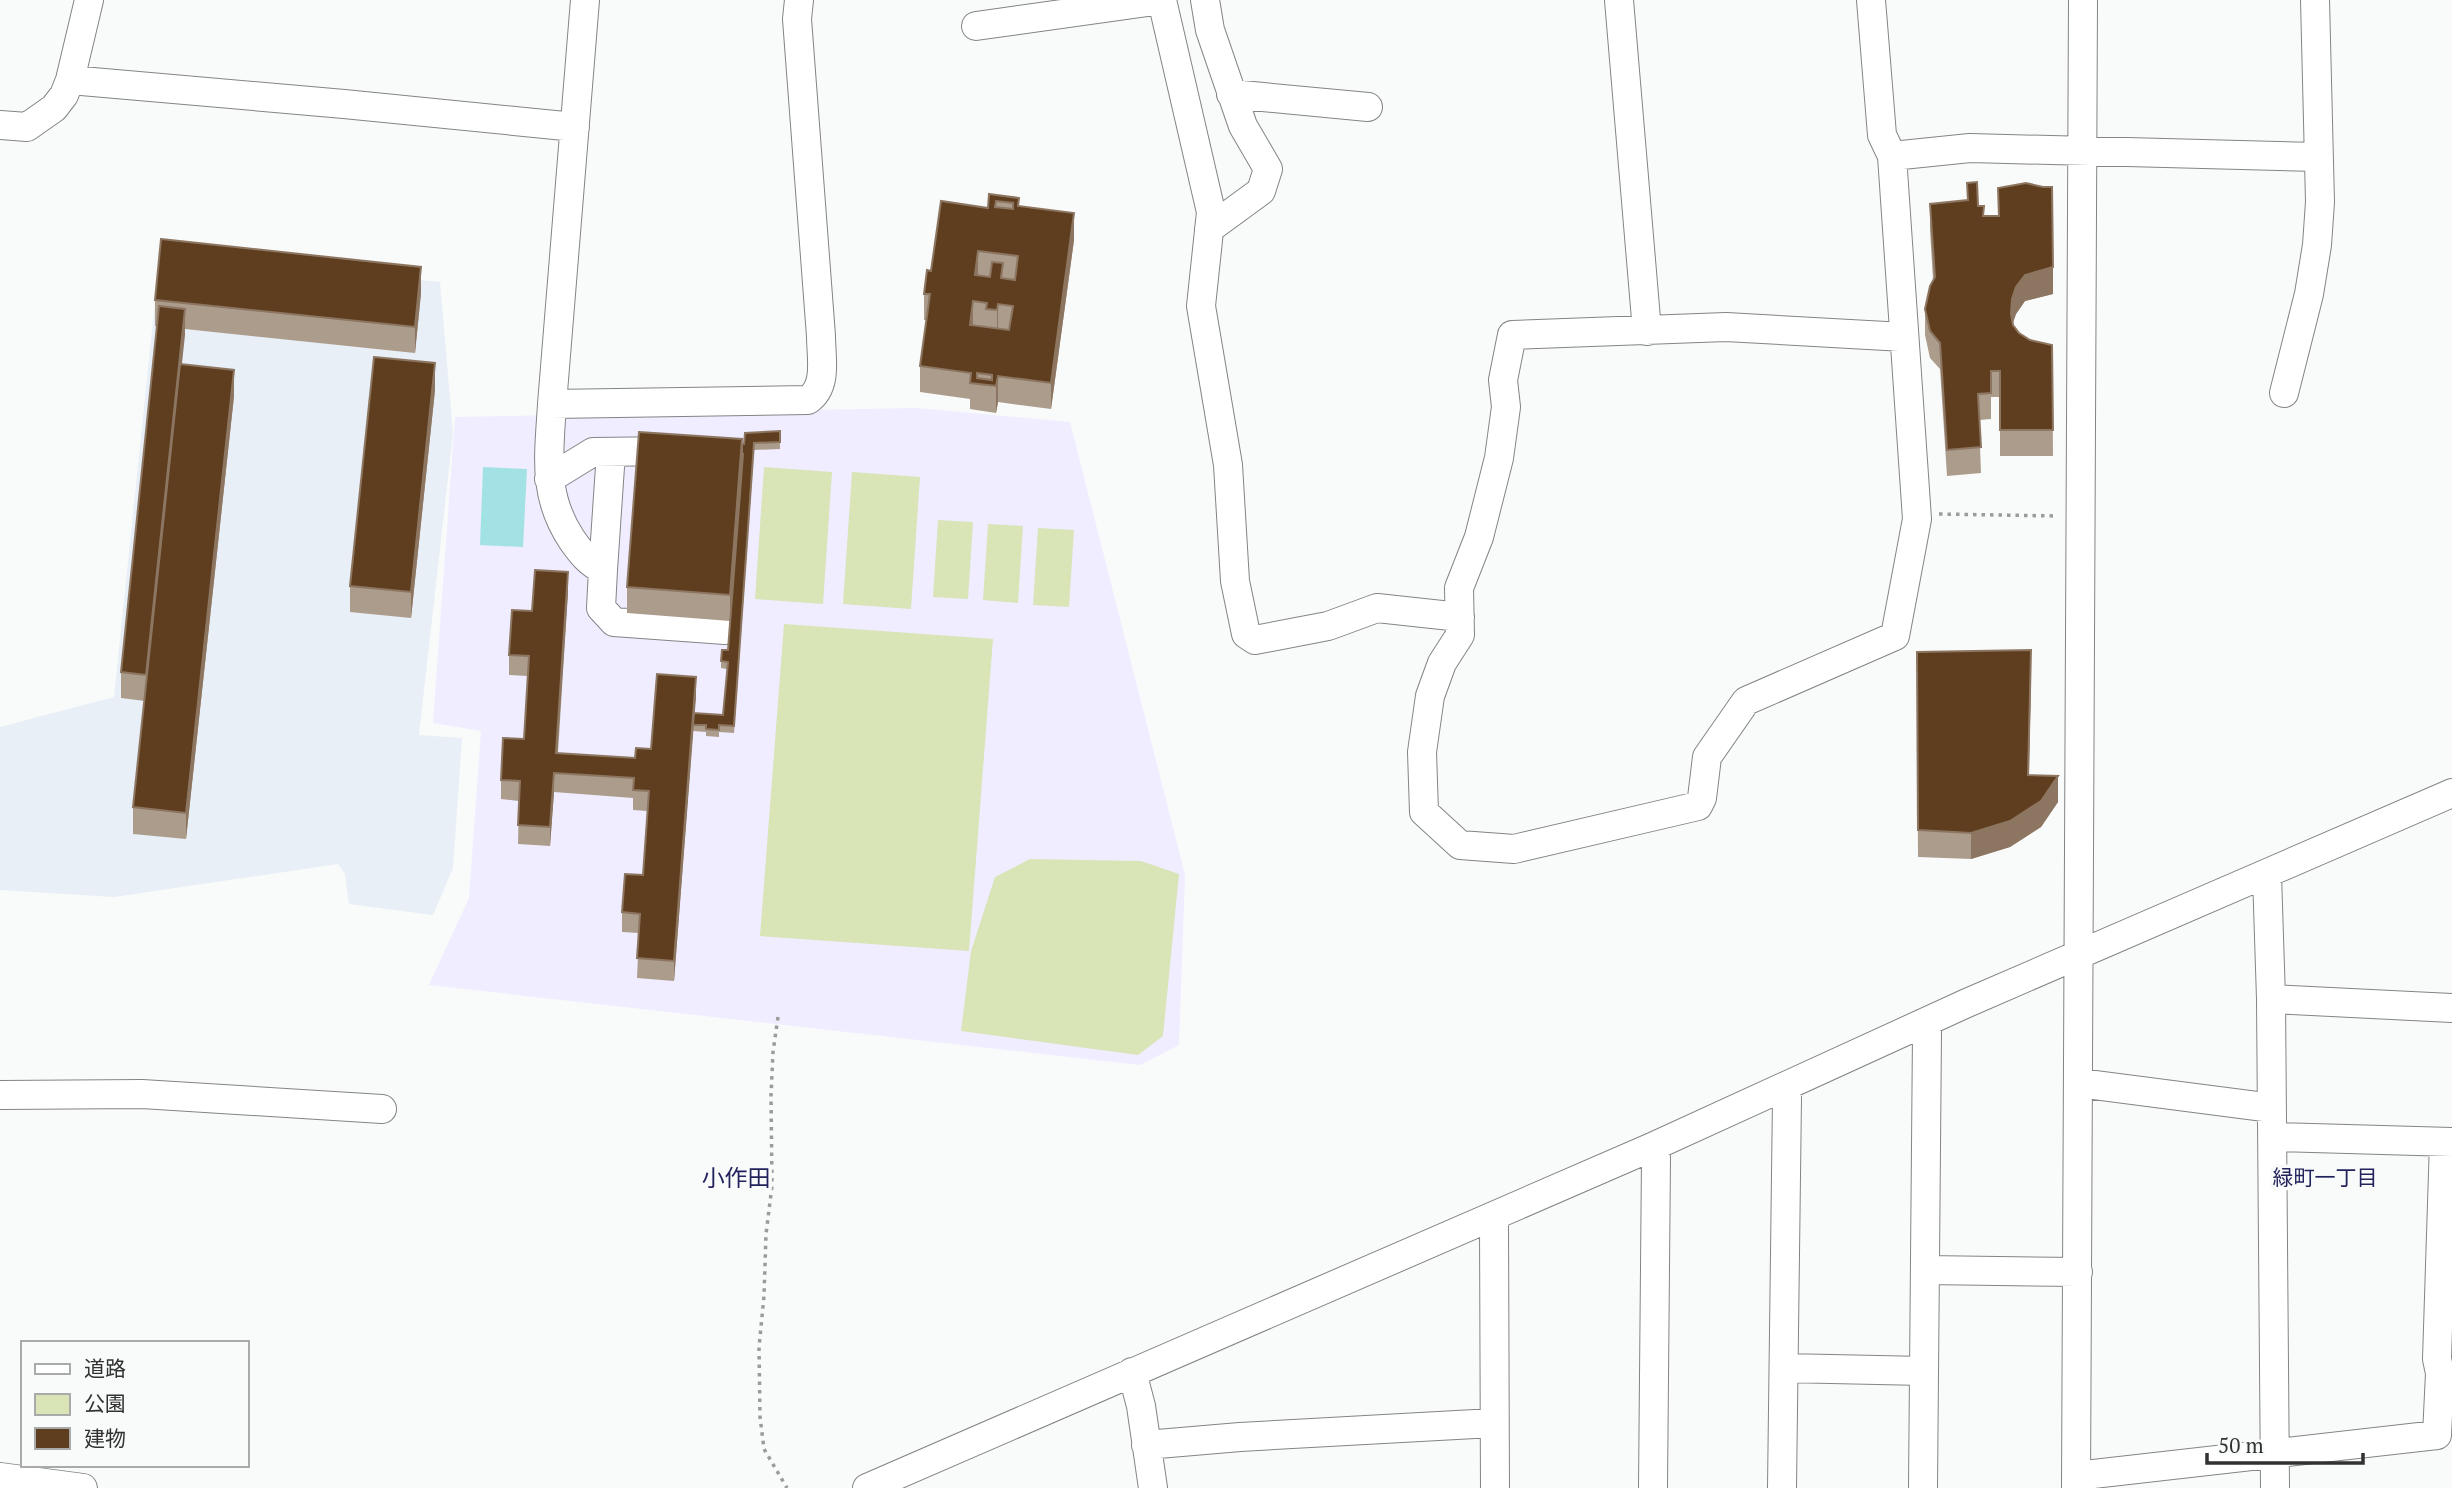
<svg xmlns="http://www.w3.org/2000/svg" width="2452" height="1488" font-family="'PT Serif','Noto Sans JP',serif">
<style>
.built{fill:#e8eff6}
.education{fill:#efedff}
.green{fill:#d9e4b7}
.water{fill:#a2e2e5}
.lines{fill:none;stroke-linecap:round;stroke-linejoin:round}
.minor-casing{stroke:#838485;stroke-width:30}
.path{stroke:#9b9b9c;stroke-width:3.5;stroke-dasharray:3.5 5;stroke-linecap:butt}
.minor{stroke:#fff;stroke-width:28}
.wall{fill:#ac9c8c}
.shaded-wall{fill:#8d7661}
.building{fill:#5f3e1f;stroke:#8d7661;stroke-width:2;fill-rule:evenodd}
.labels{text-anchor:middle;stroke-width:7;stroke-linejoin:round;paint-order:stroke}
.neighbourhood-label{font-size:21px;fill:#22235d;stroke:#f9fafa}
.quarter-label{font-size:23px;fill:#22235d;stroke:#f9fafa}
</style>
<rect width="100%" height="100%" fill="#f9fafa"/>
<path class="built" d="M 160,254 L 440,282 L 453,433 L 419,735 L 462,738 L 453,868 L 433,915 L 349,904 L 345,874 L 338,864 L 114,897 L 0,890 L 0,727 L 114,697 Z"/>
<path class="education" d="M 916,408 L 1070,422 L 1185,875 L 1179,1045 L 1140,1065 L 429,985 L 469,898 L 481,731 L 433,723 L 455,417 Z"/>
<path class="green" d="M 764,467 L 832,472 L 823,604 L 755,599 Z
M 852,472 L 920,477 L 911,609 L 843,604 Z
M 938,520 L 973,522 L 968,599 L 933,597 Z
M 988,524 L 1023,526 L 1018,603 L 983,600 Z
M 1038,528 L 1074,530 L 1069,607 L 1033,605 Z
M 784,624 L 993,639 L 969,951 L 760,936 Z
M 1030,859 L 1141,861 L 1179,874 L 1163,1036 L 1138,1055 L 961,1031 L 971,951 L 995,877 Z"/>
<path class="water" d="M 483,467 L 527,469 L 523,547 L 480,545 Z"/>
<g class="lines">
<defs>
<path id="minor" d="M 585,0 L 552,404 C 549,456 542,495 572,540 C 582,554 588,562 603,570 L 601,608 L 614,622 L 725,630
M 1162,0 L 1211,212 L 1201,306 L 1228,465 L 1235,581 L 1246,634 L 1255,640 L 1328,626 L 1377,608 L 1460,617
M 1205,0 L 1210,30 L 1243,126 L 1268,169 L 1261,191 L 1209,229
M 1619,0 L 1647,331
M 1871,0 L 1882,135 L 1892,156 L 1917,519 L 1895,636 L 1746,701 L 1707,757 L 1702,798 L 1698,806 L 1514,849 L 1460,845 L 1424,812 L 1422,752 L 1430,696 L 1442,663 L 1460,635 L 1459,588 L 1479,537 L 1499,458 L 1506,407 L 1503,380 L 1512,335 L 1726,327 L 1904,337
M 976,26 L 1162,0
M 70,80 L 344,104 L 575,127
M 1231,94 L 1368,107
M 0,125 L 27,127 L 54,108 L 64,95 L 70,80 L 89,0
M 1892,156 L 1970,148 L 2318,157
M 2284,393 L 2309,294 L 2317,245 L 2320,202 L 2315,0
M 552,404 L 808,400 C 828,386 821,358 821,336 L 797,19 L 799,0
M 549,479 L 593,452 L 675,451
M 603,570 L 611,452
M 2267,875 L 2271,999 L 2275,1488
M 2271,999 L 2452,1008
M 2079,1083 L 2272,1108
M 0,1095 L 142,1094 L 382,1109
M 2273,1137 L 2452,1142
M 1652,1147 L 1656,1157 L 1653,1488
M 1491,1217 L 1494,1224 L 1495,1488
M 1925,1270 L 2078,1272
M 1784,1368 L 1924,1371
M 1132,1372 L 1141,1406 L 1153,1488
M 1146,1445 L 1240,1437 L 1493,1423
M 2076,1476 L 2437,1435 L 2440,1373 L 2437,1359 L 2444,1142
M 0,1477 L 83,1488
M 867,1488 L 1652,1147 L 1967,1003 L 2452,793
M 1782,1488 L 1787,1097 L 1782,1088
M 1923,1488 L 1927,1032 L 1923,1023
M 2076,1488 L 2083,0"/>
</defs>
<use href="#minor" class="minor-casing"/>
<path class="path" d="M 1939,514 L 2058,516
M 778,1017 L 773,1052 L 771,1096 L 772,1186 L 766,1234 L 764,1296 L 759,1347 L 760,1417 L 764,1449 L 787,1488"/>
<use href="#minor" class="minor"/>
</g>
<path class="wall" d="M 1967,183 L 1984,216 L 1998,216 L 1998,188 L 2053,294 L 2025,301 L 2016,314 L 2013,323 L 2013,325 L 2019,333 L 2030,340 L 2052,345 L 2053,456 L 2000,456 L 2000,397 L 1991,397 L 1991,419 L 1979,420 L 1981,473 L 1947,476 L 1940,369 L 1930,358 L 1925,335 L 1925,309 L 1933,280 L 1930,230 L 1930,204 L 1967,200 Z
M 989,194 L 1019,198 L 1019,206 L 1074,240 L 1051,409 L 998,402 L 996,413 L 970,409 L 970,399 L 920,392 L 920,366 L 926,320 L 924,320 L 924,294 L 931,271 L 988,208 Z
M 421,293 L 415,353 L 185,329 L 181,365 L 234,396 L 186,839 L 133,834 L 133,807 L 145,701 L 121,698 L 121,672 L 157,326 L 155,326 L 155,300 Z
M 435,390 L 411,618 L 350,612 L 350,586 Z
M 780,438 L 780,449 L 754,450 L 734,733 L 719,732 L 719,737 L 706,736 L 706,732 L 693,731 L 674,981 L 637,978 L 639,933 L 622,932 L 622,912 L 643,875 L 648,811 L 633,810 L 633,798 L 554,792 L 550,846 L 518,844 L 519,801 L 501,799 L 501,780 L 524,739 L 528,676 L 509,675 L 509,655 L 532,611 L 568,592 L 558,753 L 635,758 L 651,749 L 696,697 L 694,713 L 723,715 L 727,669 L 721,668 L 721,661 L 728,650 L 730,621 L 627,613 L 627,587 L 742,444 Z
M 1917,652 L 2031,677 L 2029,775 L 2058,802 L 2041,827 L 2010,847 L 1971,859 L 1918,857 Z"/>
<path class="shaded-wall" d="M 1074,213 L 1074,240 L 1051,409 L 1051,383 Z
M 978,251 L 978,277 L 975,275 Z
M 421,267 L 421,293 L 415,353 L 415,327 Z
M 2053,267 L 2053,294 L 2025,301 L 2016,314 L 2012,325 L 2011,340 L 2012,299 L 2016,287 L 2025,275 Z
M 973,301 L 973,328 L 970,325 Z
M 998,304 L 998,330 L 997,336 L 997,310 Z
M 185,309 L 185,335 L 146,701 L 146,675 Z
M 435,363 L 435,390 L 411,618 L 411,592 Z
M 234,370 L 234,396 L 186,839 L 186,813 Z
M 998,376 L 998,402 L 996,413 L 996,386 Z
M 742,439 L 742,465 L 730,621 L 730,595 Z
M 568,572 L 568,592 L 556,773 L 556,753 Z
M 2031,650 L 2031,677 L 2028,801 L 2028,775 Z
M 696,677 L 696,697 L 674,981 L 674,961 Z
M 554,773 L 554,792 L 550,846 L 550,827 Z
M 2058,776 L 2058,802 L 2041,827 L 2010,847 L 1971,859 L 1971,833 Z"/>
<path class="building" d="M 1977,182 L 1978,206 L 1984,206 L 1983,216 L 1999,216 L 1998,188 L 2026,183 L 2043,187 L 2052,187 L 2053,267 L 2025,275 L 2016,287 L 2012,299 L 2011,314 L 2013,325 L 2019,333 L 2030,340 L 2052,345 L 2053,430 L 2000,430 L 2000,371 L 1991,371 L 1991,393 L 1978,394 L 1981,447 L 1947,450 L 1940,343 L 1930,331 L 1925,309 L 1930,286 L 1935,277 L 1930,204 L 1968,200 L 1967,183 Z
M 989,194 L 1019,198 L 1018,206 L 1074,213 L 1051,383 L 998,376 L 996,386 L 970,383 L 971,373 L 920,366 L 930,294 L 924,294 L 927,270 L 931,271 L 941,201 L 988,208 ZM 996,201 L 1013,203 L 1013,209 L 995,207 ZM 978,251 L 1018,256 L 1015,280 L 1001,278 L 1003,263 L 992,262 L 990,277 L 975,275 ZM 973,301 L 987,303 L 986,309 L 997,310 L 998,304 L 1013,306 L 1009,330 L 970,325 ZM 977,373 L 992,375 L 992,380 L 977,378 Z
M 161,239 L 421,267 L 415,327 L 155,300 Z
M 159,306 L 185,309 L 146,675 L 121,672 Z
M 374,357 L 435,363 L 411,592 L 350,586 Z
M 180,364 L 234,370 L 186,813 L 133,807 Z
M 780,431 L 780,442 L 754,443 L 734,726 L 719,725 L 719,730 L 706,729 L 706,725 L 693,725 L 694,713 L 723,715 L 728,662 L 721,661 L 722,650 L 728,650 L 743,454 L 742,454 L 742,444 L 744,444 L 745,433 Z
M 639,432 L 742,439 L 730,595 L 627,587 Z
M 535,570 L 568,572 L 556,753 L 635,758 L 636,748 L 651,749 L 657,674 L 696,677 L 674,961 L 637,958 L 640,914 L 622,912 L 625,874 L 643,875 L 649,791 L 633,790 L 634,778 L 554,773 L 550,827 L 518,825 L 520,781 L 501,780 L 503,738 L 524,739 L 529,656 L 509,655 L 512,610 L 532,611 Z
M 2031,650 L 2028,775 L 2058,776 L 2041,801 L 2010,821 L 1971,833 L 1918,830 L 1917,652 Z"/>
<g class="labels">
<g class="neighbourhood-label">
<text x="2325" y="1185">緑町一丁目</text>
</g>
<g class="quarter-label">
<text x="736" y="1186">小作田</text>
</g>
</g>
<rect x="21" y="1341" width="228" height="126" fill="#f9fafa" stroke="#a9aaaa" stroke-width="2"/>
<rect x="35" y="1364" width="35" height="10" fill="#ffffff" stroke="#a9aaaa" stroke-width="2"/>
<text x="84" y="1376" font-size="21" fill="#323233">道路</text>
<rect x="35" y="1394" width="35" height="21" fill="#d9e4b7" stroke="#a9aaaa" stroke-width="2"/>
<text x="84" y="1411" font-size="21" fill="#323233">公園</text>
<rect x="35" y="1428" width="35" height="21" fill="#5f3e1f" stroke="#a9aaaa" stroke-width="2"/>
<text x="84" y="1446" font-size="21" fill="#323233">建物</text>
<path d="M2207 1453v10h156v-10" fill="none" stroke="#323233" stroke-width="3.5"/>
<text x="2218" y="1453" font-size="21" fill="#323233" stroke="#f9fafa" stroke-width="5" paint-order="stroke">50 m</text>
</svg>
